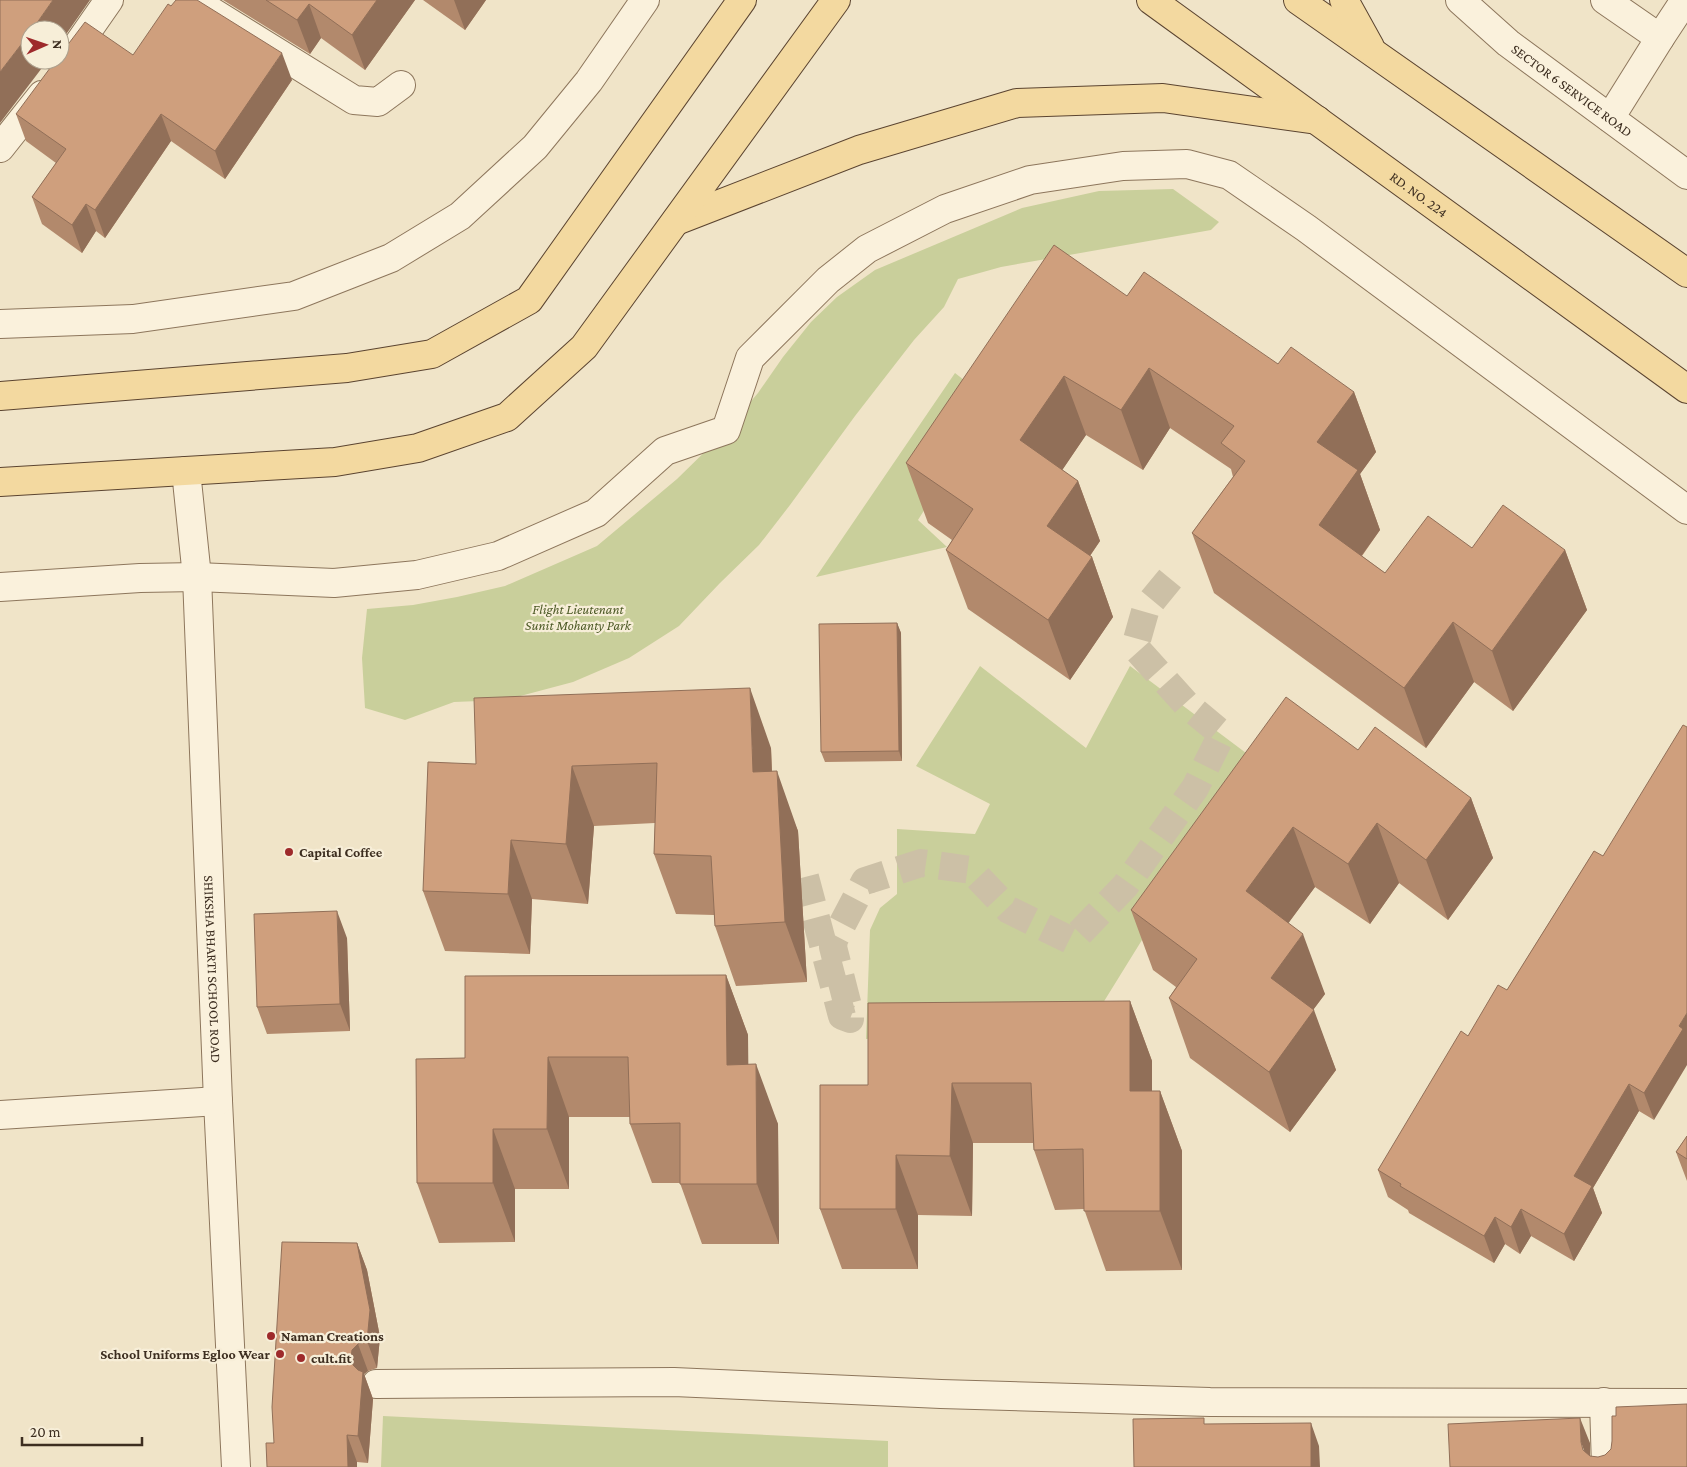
<svg xmlns="http://www.w3.org/2000/svg" width="1687" height="1467" font-family="'Crimson Pro',serif">
<style>
.green{fill:#c9cf9b}
.lines{fill:none;stroke-linecap:round;stroke-linejoin:round}
.minor-tunnel{stroke:#ccc0a6;stroke-width:28;stroke-dasharray:28 14;stroke-linecap:butt}
.minor-casing{stroke:#8d765c;stroke-width:30}
.major-casing{stroke:#5b4430;stroke-width:30}
.minor{stroke:#faf1dc;stroke-width:28}
.major{stroke:#f3d9a0;stroke-width:28}
.wall{fill:#b2896c}
.shaded-wall{fill:#916f58}
.building{fill:#cf9f7d;stroke:#916f58}
.poi-dot{fill:#9e2a2b;stroke:#f7eed8;stroke-width:2}
.labels{text-anchor:middle;stroke-width:4.5;stroke-linejoin:round;paint-order:stroke}
.street-label{font-size:14px;fill:#3d2e20;stroke:#f7eed8}
.park-label{font-size:14px;font-style:italic;fill:#4d5a26;stroke:#f7eed8}
.poi-label{font-size:14px;font-weight:bold;fill:#3d2e20;stroke:#f7eed8;text-anchor:start}
</style>
<rect width="100%" height="100%" fill="#f0e4c8"/>
<path class="green" d="M 1173,189 L 1219,222 L 1211,230 L 1001,267 L 958,279 L 944,307 L 914,340 L 855,416 L 790,505 L 759,545 L 720,583 L 679,626 L 629,658 L 573,682 L 505,700 L 454,702 L 405,720 L 365,708 L 362,658 L 367,609 L 413,605 L 457,597 L 505,586 L 597,546 L 677,479 L 722,435 L 758,393 L 783,357 L 811,322 L 837,297 L 875,270 L 1022,208 L 1099,191 Z
M 955,373 L 992,402 L 918,520 L 947,547 L 816,577 Z
M 980,666 L 1086,748 L 1130,666 L 1254,759 L 1090,1024 L 866,1039 L 870,930 L 880,908 L 897,894 L 897,829 L 975,834 L 990,804 L 916,766 Z
M 383,1416 L 888,1441 L 888,1467 L 381,1467 Z"/>
<g class="lines">
<path class="minor-tunnel" d="M 805,877 L 842,1016 L 850,1019 L 850,1014 L 833,947 L 834,940 L 865,881 L 921,863 L 971,870 L 1009,910 L 1072,941 L 1125,886 L 1195,788 L 1222,734 L 1187,705 L 1135,647 L 1146,608 L 1178,569"/>
<defs>
<g id="minor">
<path d="M 193,0 L 354,100 L 378,102 L 401,85"/>
<path id="s1" d="M 1460,0 L 1508,43 L 1687,175"/>
<path d="M 1605,0 L 1660,38"/>
<path d="M 70,56 L 109,0"/>
<path d="M 1610,118 L 1660,38 L 1685,0"/>
<path d="M 0,148 L 42,95"/>
<path d="M 0,324 L 133,319 L 294,296 L 391,258 L 460,216 L 535,147 L 589,81 L 645,0"/>
<path id="s2" d="M 186,471 L 197,577 L 218,1101 L 236,1467"/>
<path d="M 0,587 L 140,578 L 197,577 L 334,583 L 417,575 L 498,556 L 596,513 L 665,451 L 726,430 L 750,358 L 828,280 L 867,249 L 945,209 L 1030,180 L 1123,166 L 1187,164 L 1229,175 L 1306,228 L 1687,510"/>
<path d="M 0,1115 L 218,1101"/>
<path d="M 376,1384 L 674,1382 L 941,1394 L 1210,1402 L 1687,1403"/>
<path d="M 1604,1402 L 1606,1467"/>
</g>
<g id="major">
<path id="s3" d="M 1151,0 L 1687,389"/>
<path d="M 1298,0 L 1687,273"/>
<path d="M 1344,0 L 1370,47"/>
<path d="M 676,221 L 859,150 L 1017,103 L 1163,98 L 1317,120"/>
<path d="M 0,396 L 347,368 L 432,354 L 529,300 L 742,0"/>
<path d="M 0,482 L 335,462 L 418,448 L 507,417 L 584,347 L 836,0"/>
</g>
</defs>
<use href="#minor" class="minor-casing"/>
<use href="#major" class="major-casing"/>
<use href="#minor" class="minor"/>
<use href="#major" class="major"/>
</g>
<path class="wall" d="M 223,0 L 415,0 L 365,70 L 321,38 L 310,54 Z
M 423,0 L 486,0 L 465,30 Z
M 133,55 L 292,80 L 225,179 L 171,141 L 105,238 L 96,231 L 82,253 L 42,224 L 32,197 L 56,163 L 26,141 L 16,114 Z
M 1127,296 L 1278,364 L 1354,392 L 1376,452 L 1360,474 L 1380,530 L 1362,556 L 1385,573 L 1472,548 L 1565,550 L 1587,610 L 1513,711 L 1474,682 L 1426,748 L 1214,593 L 1192,533 L 1233,477 L 1231,469 L 1170,428 L 1143,470 L 1086,435 L 1062,470 L 1078,481 L 1100,541 L 1090,556 L 1092,557 L 1113,617 L 1070,680 L 968,609 L 946,550 L 952,540 L 928,523 L 906,463 Z
M 897,623 L 901,633 L 902,761 L 825,762 L 821,752 Z
M 771,748 L 772,771 L 798,831 L 807,982 L 736,986 L 715,926 L 714,915 L 676,914 L 654,854 L 655,823 L 594,826 L 588,904 L 532,899 L 530,954 L 445,951 L 423,891 L 476,764 Z
M 1358,750 L 1471,798 L 1493,858 L 1448,920 L 1399,883 L 1370,924 L 1315,887 L 1288,923 L 1325,994 L 1313,1010 L 1336,1070 L 1290,1132 L 1190,1058 L 1169,998 L 1176,987 L 1153,970 L 1131,910 Z
M 1594,851 L 1654,1120 L 1639,1111 L 1593,1188 L 1602,1213 L 1574,1261 L 1531,1236 L 1520,1254 L 1505,1244 L 1494,1263 L 1409,1213 L 1408,1210 L 1388,1197 L 1378,1170 L 1468,1036 L 1507,990 Z
M 347,938 L 350,1031 L 267,1034 L 257,1007 Z
M 726,975 L 748,1035 L 748,1064 L 778,1124 L 779,1244 L 702,1244 L 680,1183 L 652,1183 L 630,1124 L 630,1117 L 569,1117 L 569,1189 L 515,1189 L 515,1242 L 439,1243 L 417,1183 L 465,1058 Z
M 1130,1001 L 1152,1061 L 1152,1091 L 1160,1091 L 1182,1151 L 1182,1270 L 1106,1271 L 1084,1209 L 1055,1210 L 1034,1150 L 1033,1143 L 973,1143 L 972,1216 L 918,1215 L 918,1269 L 842,1269 L 820,1209 L 868,1085 Z
M 1687,1136 L 1687,1181 L 1676,1152 Z
M 357,1243 L 367,1270 L 380,1337 L 377,1368 L 368,1371 L 364,1374 L 373,1399 L 368,1463 L 357,1462 L 357,1467 L 267,1467 L 274,1443 Z"/>
<path class="shaded-wall" d="M 53,0 L 90,0 L 60,43 L 60,30 L 32,30 Z
M 377,0 L 415,0 L 365,70 L 352,35 Z
M 454,0 L 486,0 L 465,30 Z
M 309,4 L 321,38 L 310,54 L 297,20 Z
M 30,33 L 30,60 L 48,60 L 0,123 L 0,72 Z
M 282,53 L 292,80 L 225,179 L 215,151 Z
M 161,114 L 171,141 L 105,238 L 95,210 Z
M 86,204 L 96,231 L 82,253 L 72,225 Z
M 1149,368 L 1170,428 L 1143,470 L 1121,410 Z
M 1064,376 L 1086,435 L 1042,500 L 1020,440 Z
M 1354,392 L 1376,452 L 1360,474 L 1380,530 L 1341,584 L 1319,525 L 1317,442 Z
M 1078,481 L 1100,541 L 1069,586 L 1047,526 Z
M 1565,550 L 1587,610 L 1513,711 L 1492,651 Z
M 1092,557 L 1113,617 L 1070,680 L 1048,620 Z
M 1453,622 L 1474,682 L 1426,748 L 1404,688 Z
M 897,623 L 901,633 L 902,761 L 899,751 Z
M 750,688 L 771,748 L 774,831 L 753,772 Z
M 572,766 L 594,826 L 588,904 L 566,844 Z
M 777,771 L 798,831 L 807,982 L 785,922 Z
M 1471,798 L 1493,858 L 1448,920 L 1426,860 Z
M 1377,823 L 1399,883 L 1370,924 L 1348,864 Z
M 1293,827 L 1315,887 L 1268,951 L 1246,891 Z
M 511,840 L 532,899 L 530,954 L 508,894 Z
M 337,911 L 347,938 L 350,1031 L 340,1004 Z
M 1303,934 L 1325,994 L 1292,1038 L 1271,978 Z
M 726,975 L 748,1035 L 749,1125 L 727,1065 Z
M 1130,1001 L 1152,1061 L 1152,1151 L 1130,1091 Z
M 1314,1010 L 1336,1070 L 1290,1132 L 1269,1072 Z
M 1687,1013 L 1687,1065 L 1654,1120 L 1644,1093 L 1679,1026 Z
M 548,1057 L 569,1117 L 569,1189 L 547,1129 Z
M 756,1064 L 778,1124 L 779,1244 L 757,1184 Z
M 952,1083 L 973,1143 L 972,1216 L 950,1156 Z
M 1629,1084 L 1639,1111 L 1593,1188 L 1602,1213 L 1574,1261 L 1564,1234 L 1574,1176 Z
M 1160,1091 L 1182,1151 L 1182,1270 L 1160,1211 Z
M 493,1129 L 515,1189 L 515,1242 L 493,1183 Z
M 896,1155 L 918,1215 L 918,1269 L 896,1209 Z
M 1521,1209 L 1531,1236 L 1520,1254 L 1511,1227 Z
M 1495,1217 L 1505,1244 L 1494,1263 L 1484,1236 Z
M 357,1243 L 367,1270 L 380,1337 L 377,1368 L 367,1341 Z
M 358,1344 L 368,1371 L 364,1374 L 373,1399 L 368,1463 L 358,1436 L 351,1357 L 352,1350 Z
M 1580,1418 L 1590,1443 L 1590,1467 L 1581,1442 Z
M 1311,1423 L 1319,1446 L 1320,1467 L 1311,1467 Z
M 347,1435 L 357,1462 L 357,1467 L 348,1467 Z"/>
<path class="building" d="M 0,0 L 53,0 L 32,30 L 30,30 L 30,33 L 0,72 Z
M 176,0 L 197,0 L 282,53 L 215,151 L 161,114 L 95,210 L 86,204 L 72,225 L 32,197 L 66,149 L 16,114 L 56,60 L 60,60 L 60,55 L 85,22 L 133,55 L 168,4 L 171,6 Z
M 266,0 L 377,0 L 352,35 L 309,4 L 297,20 Z
M 1054,245 L 1127,296 L 1144,272 L 1278,364 L 1291,347 L 1354,392 L 1317,442 L 1358,470 L 1319,525 L 1385,573 L 1428,516 L 1472,548 L 1503,505 L 1565,550 L 1492,651 L 1453,622 L 1404,688 L 1192,533 L 1245,461 L 1221,443 L 1234,426 L 1149,368 L 1121,410 L 1064,376 L 1020,440 L 1078,481 L 1047,526 L 1092,557 L 1048,620 L 946,550 L 973,509 L 906,463 Z
M 897,623 L 899,751 L 821,752 L 819,624 Z
M 750,688 L 753,772 L 777,771 L 785,922 L 715,926 L 711,856 L 654,854 L 657,763 L 572,766 L 566,844 L 511,840 L 508,894 L 423,891 L 428,762 L 476,764 L 474,698 Z
M 1286,697 L 1358,750 L 1375,727 L 1471,798 L 1426,860 L 1377,823 L 1348,864 L 1293,827 L 1246,891 L 1303,934 L 1271,978 L 1314,1010 L 1269,1072 L 1169,998 L 1197,959 L 1131,910 Z
M 1683,725 L 1687,727 L 1687,1013 L 1679,1026 L 1683,1029 L 1644,1093 L 1629,1084 L 1574,1176 L 1592,1186 L 1564,1234 L 1521,1209 L 1511,1227 L 1495,1217 L 1484,1236 L 1400,1186 L 1401,1184 L 1378,1170 L 1461,1031 L 1468,1036 L 1498,985 L 1507,990 L 1594,851 L 1603,856 Z
M 337,911 L 340,1004 L 257,1007 L 254,914 Z
M 726,975 L 727,1065 L 756,1064 L 757,1184 L 680,1184 L 680,1123 L 630,1124 L 628,1057 L 548,1057 L 547,1129 L 493,1129 L 493,1183 L 417,1183 L 416,1059 L 465,1058 L 465,976 Z
M 1130,1001 L 1130,1091 L 1160,1091 L 1160,1211 L 1084,1211 L 1083,1149 L 1034,1150 L 1031,1083 L 952,1083 L 950,1156 L 896,1155 L 896,1209 L 820,1209 L 820,1085 L 868,1085 L 868,1003 Z
M 1687,1136 L 1687,1159 L 1676,1152 Z
M 282,1242 L 357,1243 L 370,1310 L 367,1341 L 358,1344 L 352,1350 L 351,1357 L 353,1365 L 358,1370 L 363,1372 L 358,1436 L 347,1435 L 348,1467 L 267,1467 L 266,1443 L 274,1443 L 272,1407 Z
M 1687,1404 L 1687,1467 L 1450,1467 L 1448,1424 L 1580,1418 L 1581,1442 L 1583,1450 L 1590,1456 L 1598,1457 L 1605,1455 L 1611,1449 L 1612,1441 L 1612,1416 L 1616,1416 L 1616,1407 Z
M 1204,1418 L 1204,1424 L 1311,1423 L 1311,1467 L 1134,1467 L 1133,1419 Z"/>
<g class="poi-dot">
<circle cx="289" cy="852" r="5"/>
<circle cx="271" cy="1336" r="5"/>
<circle cx="280" cy="1354" r="5"/>
<circle cx="301" cy="1358" r="5"/>
</g>
<g class="labels">
<g class="street-label">
<text dy="5" stroke="none"><textPath href="#s1" startOffset="144">SECTOR 6 SERVICE ROAD</textPath></text>
<text dy="5" stroke="none"><textPath href="#s3" startOffset="331">RD. NO. 224</textPath></text>
<text dy="5" stroke="none"><textPath href="#s2" startOffset="499">SHIKSHA BHARTI SCHOOL ROAD</textPath></text>
</g>
<g class="park-label">
<text x="578" y="614">Flight Lieutenant<tspan x="578" dy="16">Sunit Mohanty Park</tspan></text>
</g>
<g class="poi-label">
<text x="299" y="857">Capital Coffee</text>
<text x="281" y="1341">Naman Creations</text>
<text x="270" y="1359" text-anchor="end">School Uniforms Egloo Wear</text>
<text x="311" y="1363">cult.fit</text>
</g>
</g>
<g transform="translate(45 45) rotate(88)"><circle r="24" fill="#f7eed8" stroke="#ada18e"/>
<path d="M0-4L9 19L0 12L-9 19Z" fill="#9e2a2b"/>
<text y="-8" font-size="14" font-weight="bold" text-anchor="middle" fill="#3d2e20">N</text>
</g>
<path d="M22 1437v8h120v-8" fill="none" stroke="#3d2e20" stroke-width="2.5"/>
<text x="30" y="1437" font-size="15" fill="#3d2e20" stroke="#f7eed8" stroke-width="4" paint-order="stroke">20 m</text>
</svg>
